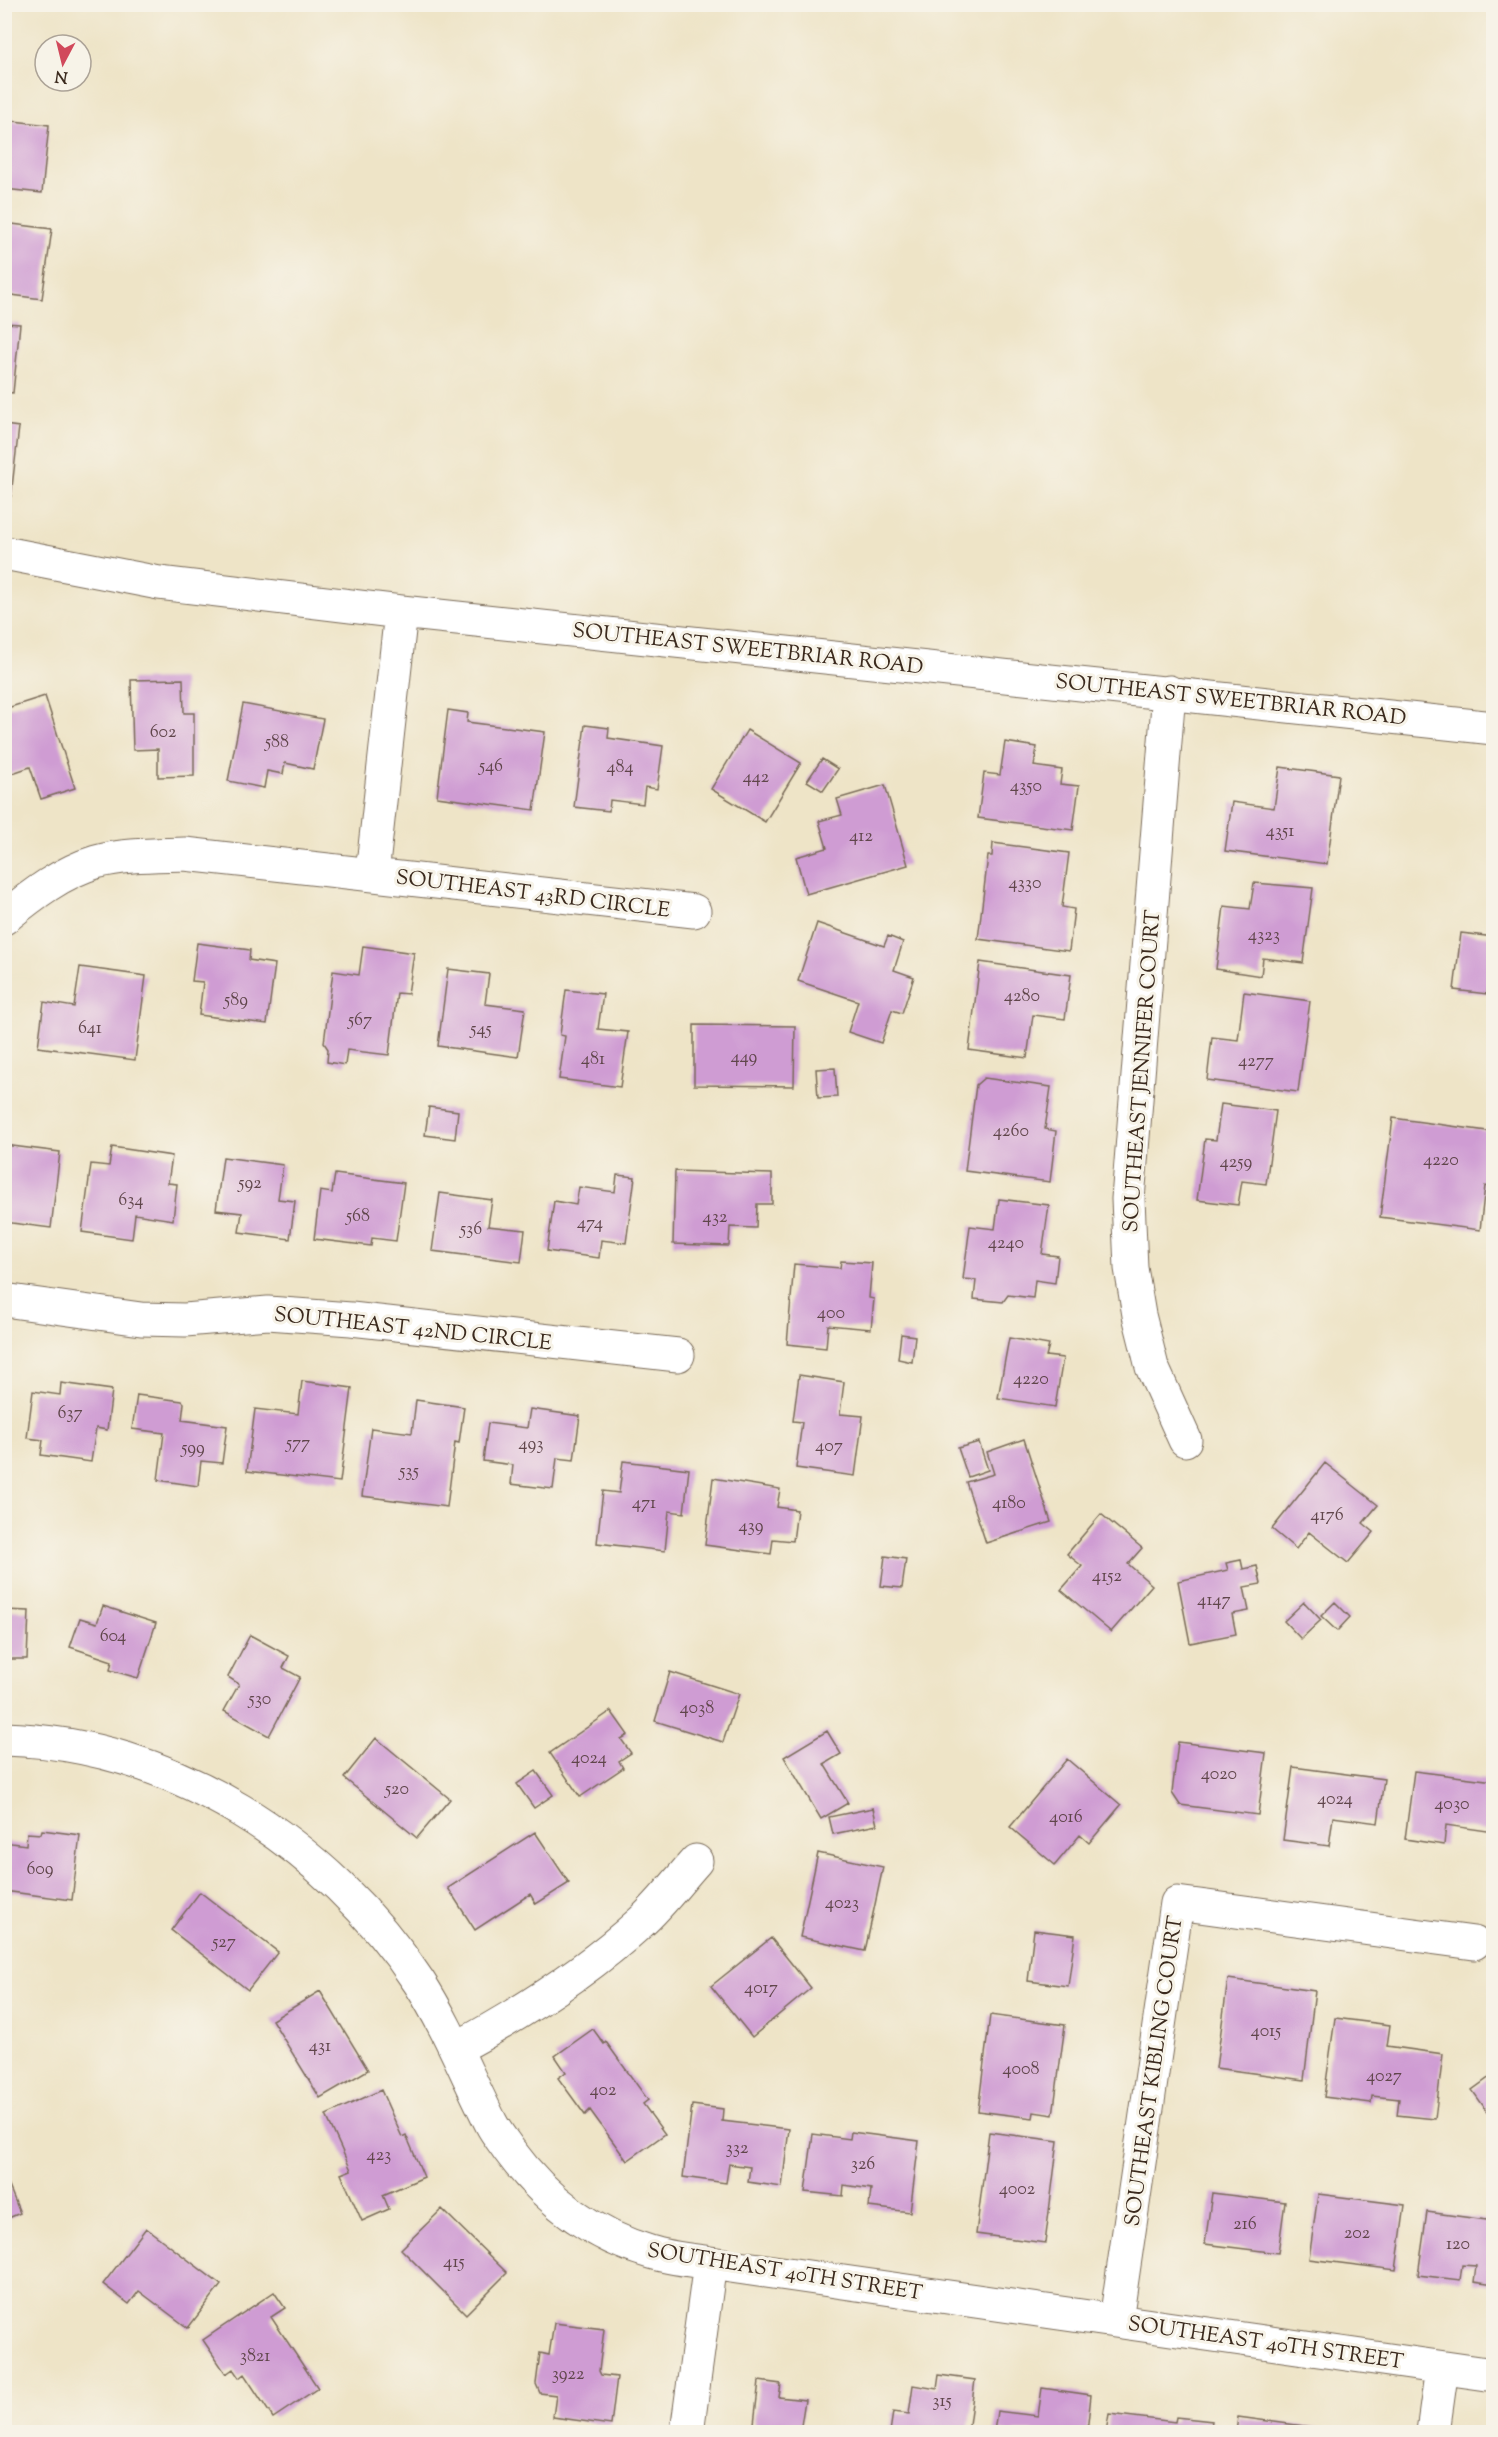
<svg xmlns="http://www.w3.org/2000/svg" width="1498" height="2437" font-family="'Sorts Mill Goudy',serif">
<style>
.building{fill:#cf9cd3}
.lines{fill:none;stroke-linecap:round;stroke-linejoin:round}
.street-casing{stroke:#7a6b59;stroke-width:35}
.street{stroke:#fff;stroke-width:33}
.labels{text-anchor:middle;stroke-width:6;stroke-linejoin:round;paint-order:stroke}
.number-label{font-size:18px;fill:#60464b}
.street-label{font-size:21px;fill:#3b2a1e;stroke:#f7f3e8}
</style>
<rect width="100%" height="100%" fill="#f7f3e8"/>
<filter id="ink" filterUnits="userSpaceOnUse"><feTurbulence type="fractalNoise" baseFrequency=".0167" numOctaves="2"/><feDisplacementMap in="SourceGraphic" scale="12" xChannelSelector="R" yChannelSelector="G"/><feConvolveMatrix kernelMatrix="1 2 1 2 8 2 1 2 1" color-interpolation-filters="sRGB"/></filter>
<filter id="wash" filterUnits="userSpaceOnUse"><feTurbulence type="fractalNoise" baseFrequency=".008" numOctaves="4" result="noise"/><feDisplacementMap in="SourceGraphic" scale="24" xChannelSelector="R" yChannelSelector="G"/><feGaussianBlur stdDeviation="1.35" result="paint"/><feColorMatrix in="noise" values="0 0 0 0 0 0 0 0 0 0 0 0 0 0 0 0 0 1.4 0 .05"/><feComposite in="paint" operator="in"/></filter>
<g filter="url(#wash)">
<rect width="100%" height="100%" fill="#eee4c7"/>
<g id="blocks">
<path class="building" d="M 4,120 L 49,125 L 42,193 L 4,189 Z
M 4,223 L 52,229 L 42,299 L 4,294 Z
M 4,323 L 20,324 L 13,393 L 4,392 Z
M 4,425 L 19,427 L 11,496 L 4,496 Z
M 183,679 L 184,713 L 194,713 L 194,776 L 158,777 L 158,749 L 133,750 L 131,680 Z
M 45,696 L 75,788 L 41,799 L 30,767 L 4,776 L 4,709 Z
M 243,704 L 323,719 L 313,769 L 285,763 L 283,774 L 267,771 L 264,788 L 228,781 Z
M 448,710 L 468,713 L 467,722 L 545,732 L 534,810 L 437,797 Z
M 585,725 L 609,728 L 608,738 L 663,746 L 657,789 L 645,787 L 643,804 L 610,800 L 609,811 L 574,807 Z
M 747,730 L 801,763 L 765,822 L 711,789 Z
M 1005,742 L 1037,747 L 1034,766 L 1062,770 L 1060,784 L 1079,786 L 1073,830 L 978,818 L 984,773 L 1000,775 Z
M 822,759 L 838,769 L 823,791 L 807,781 Z
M 1280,767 L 1339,775 L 1327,864 L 1225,851 L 1232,802 L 1274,808 Z
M 885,785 L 908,865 L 806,894 L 796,857 L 827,848 L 819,821 L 842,815 L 837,799 Z
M 993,843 L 1069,853 L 1062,907 L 1074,909 L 1069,951 L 978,939 L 988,856 L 992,856 Z
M 1254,883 L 1313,888 L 1303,963 L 1263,958 L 1261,976 L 1216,969 L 1224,906 L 1250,909 Z
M 817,923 L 884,946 L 888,936 L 903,942 L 894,970 L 914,977 L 902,1013 L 892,1010 L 881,1043 L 848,1032 L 858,1001 L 798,981 Z
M 1461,933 L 1494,937 L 1487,994 L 1454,990 Z
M 197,943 L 250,950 L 249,960 L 275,964 L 267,1024 L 199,1015 L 203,982 L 192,981 Z
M 363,946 L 414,953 L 408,994 L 397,993 L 389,1055 L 347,1050 L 345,1065 L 327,1062 L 328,1049 L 324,1043 L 333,971 L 359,975 Z
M 980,962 L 1071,975 L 1065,1019 L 1033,1015 L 1027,1058 L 969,1050 Z
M 80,967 L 146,976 L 135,1060 L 38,1047 L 44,1002 L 74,1007 Z
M 448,969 L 489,974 L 485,1004 L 525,1009 L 518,1057 L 438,1046 Z
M 566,990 L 603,994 L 598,1029 L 628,1032 L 620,1087 L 559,1079 L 565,1036 L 560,1035 Z
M 1244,992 L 1310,1001 L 1298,1092 L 1207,1080 L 1212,1037 L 1238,1040 Z
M 694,1025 L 795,1026 L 794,1086 L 694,1085 Z
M 835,1068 L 837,1097 L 818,1098 L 816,1069 Z
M 984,1078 L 1051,1087 L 1045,1129 L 1056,1131 L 1050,1182 L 965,1171 L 976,1085 Z
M 1221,1104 L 1276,1111 L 1266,1184 L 1242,1181 L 1238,1205 L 1197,1200 L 1205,1139 L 1216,1140 Z
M 429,1107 L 458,1111 L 455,1139 L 425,1135 Z
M 1393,1118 L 1494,1132 L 1494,1187 L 1485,1186 L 1480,1230 L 1380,1217 Z
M 4,1145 L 60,1152 L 51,1228 L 4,1222 Z
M 112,1147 L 172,1156 L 168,1183 L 177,1184 L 173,1220 L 135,1214 L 132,1239 L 82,1232 L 91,1164 L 109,1166 Z
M 223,1157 L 283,1165 L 278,1199 L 295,1201 L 290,1239 L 239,1232 L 242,1213 L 216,1210 Z
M 675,1171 L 772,1174 L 772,1204 L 757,1204 L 756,1228 L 730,1227 L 729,1246 L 673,1244 Z
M 335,1174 L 404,1183 L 396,1241 L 372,1238 L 371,1246 L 314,1239 L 320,1191 L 332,1193 Z
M 617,1175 L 635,1177 L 626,1243 L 601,1240 L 599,1258 L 547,1251 L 554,1201 L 576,1205 L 579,1187 L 615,1192 Z
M 440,1193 L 492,1200 L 488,1226 L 525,1230 L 521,1262 L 432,1251 Z
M 999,1199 L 1049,1205 L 1042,1254 L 1058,1256 L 1055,1283 L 1035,1280 L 1033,1298 L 1008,1295 L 1003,1302 L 974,1299 L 976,1280 L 963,1279 L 970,1226 L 995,1229 Z
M 841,1261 L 872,1263 L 869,1298 L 874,1299 L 871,1329 L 828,1325 L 826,1348 L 787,1344 L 794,1264 L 840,1268 Z
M 901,1334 L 915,1336 L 912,1362 L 898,1359 Z
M 1009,1338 L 1049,1345 L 1046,1356 L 1063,1358 L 1055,1407 L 998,1398 Z
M 799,1375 L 844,1382 L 840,1414 L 863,1416 L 855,1476 L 796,1468 L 802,1422 L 793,1421 Z
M 302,1381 L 352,1388 L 340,1482 L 247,1471 L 255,1409 L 298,1414 Z
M 61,1383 L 112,1390 L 107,1430 L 96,1428 L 91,1462 L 41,1455 L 43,1440 L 27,1438 L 33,1391 L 60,1395 Z
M 137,1395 L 182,1401 L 184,1403 L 182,1420 L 227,1426 L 222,1463 L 201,1461 L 198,1486 L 158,1480 L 164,1433 L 132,1429 Z
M 416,1400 L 464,1407 L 459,1443 L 455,1442 L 447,1507 L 362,1496 L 371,1428 L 412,1433 Z
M 530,1409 L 580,1416 L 574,1460 L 557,1458 L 553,1489 L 511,1484 L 513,1465 L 483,1461 L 488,1423 L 527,1428 Z
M 1024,1439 L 1051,1522 L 986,1543 L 966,1482 L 994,1474 L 987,1452 Z
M 979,1442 L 988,1470 L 968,1477 L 958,1448 Z
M 623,1461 L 689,1469 L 684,1513 L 669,1511 L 665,1551 L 597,1543 L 603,1491 L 619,1493 Z
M 1325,1463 L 1378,1505 L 1363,1523 L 1374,1532 L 1348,1563 L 1309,1532 L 1296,1549 L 1272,1529 Z
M 713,1478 L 780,1489 L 777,1507 L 797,1510 L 793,1541 L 773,1539 L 771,1554 L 705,1545 Z
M 1101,1514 L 1142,1548 L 1128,1564 L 1152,1585 L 1111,1632 L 1061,1590 L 1082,1566 L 1067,1554 Z
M 885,1556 L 906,1559 L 902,1588 L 881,1586 Z
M 1241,1560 L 1243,1569 L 1257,1566 L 1261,1584 L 1244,1587 L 1249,1611 L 1232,1614 L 1236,1634 L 1190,1643 L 1178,1581 L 1228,1570 L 1226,1563 Z
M 1304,1602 L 1321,1620 L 1301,1639 L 1284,1621 Z
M 1335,1602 L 1350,1617 L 1337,1631 L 1321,1616 Z
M 103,1606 L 156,1623 L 138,1678 L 110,1670 L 112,1661 L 70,1647 L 80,1618 L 97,1623 Z
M 4,1610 L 29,1611 L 27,1659 L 4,1659 Z
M 250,1635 L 289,1656 L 283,1668 L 300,1677 L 269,1736 L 224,1711 L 239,1684 L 228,1677 Z
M 670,1672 L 739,1694 L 723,1742 L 655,1721 Z
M 611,1711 L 628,1735 L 621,1739 L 631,1753 L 619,1761 L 623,1768 L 580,1797 L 550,1753 Z
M 827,1731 L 841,1754 L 824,1764 L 848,1803 L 821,1819 L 784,1757 Z
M 376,1738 L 450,1799 L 417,1838 L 344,1778 Z
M 1178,1742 L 1266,1753 L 1258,1815 L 1180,1805 L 1172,1793 Z
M 1067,1759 L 1121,1805 L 1089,1843 L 1080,1835 L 1055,1865 L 1010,1827 Z
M 1293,1767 L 1384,1779 L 1378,1823 L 1333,1817 L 1329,1846 L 1283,1840 Z
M 536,1771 L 553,1795 L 534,1808 L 517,1784 Z
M 1414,1771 L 1494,1781 L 1494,1832 L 1446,1825 L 1444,1845 L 1405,1839 Z
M 873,1808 L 877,1825 L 833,1834 L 829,1817 Z
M 42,1830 L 80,1835 L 72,1900 L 4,1891 L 4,1842 L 26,1845 L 27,1833 L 41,1834 Z
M 535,1832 L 569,1883 L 536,1904 L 530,1894 L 475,1930 L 448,1888 Z
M 818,1853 L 883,1867 L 865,1951 L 800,1937 Z
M 200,1892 L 278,1952 L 248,1990 L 171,1930 Z
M 1034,1930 L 1075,1935 L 1068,1986 L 1028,1981 Z
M 771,1938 L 811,1988 L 752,2037 L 711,1986 Z
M 1228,1979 L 1315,1991 L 1304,2080 L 1216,2068 Z
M 320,1991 L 368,2070 L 320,2098 L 272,2020 Z
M 990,2015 L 1065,2025 L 1053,2115 L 1034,2112 L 1033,2118 L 978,2111 Z
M 1335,2018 L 1390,2025 L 1387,2046 L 1443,2054 L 1435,2119 L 1397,2115 L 1399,2099 L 1372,2096 L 1371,2103 L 1324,2097 Z
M 593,2029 L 604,2044 L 606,2042 L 648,2100 L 643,2104 L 665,2134 L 627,2161 L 590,2110 L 585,2115 L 558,2078 L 566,2072 L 555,2056 Z
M 1494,2074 L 1494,2121 L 1472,2090 Z
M 381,2090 L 402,2137 L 406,2135 L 424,2177 L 383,2195 L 389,2209 L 362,2221 L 341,2174 L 351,2170 L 326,2115 Z
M 692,2105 L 723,2109 L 722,2121 L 789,2129 L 782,2187 L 748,2182 L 750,2167 L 729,2164 L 726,2183 L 683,2177 Z
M 851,2132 L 919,2141 L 910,2212 L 869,2207 L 871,2189 L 844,2185 L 843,2196 L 805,2192 L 813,2134 L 850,2139 Z
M 989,2132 L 1058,2141 L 1045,2243 L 976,2234 Z
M 4,2174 L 20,2213 L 4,2220 Z
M 1212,2193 L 1285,2202 L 1278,2253 L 1205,2244 Z
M 1318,2194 L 1405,2205 L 1396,2270 L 1309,2259 Z
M 442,2209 L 507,2273 L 466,2314 L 401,2249 Z
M 1427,2212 L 1494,2221 L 1494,2285 L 1474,2282 L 1476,2266 L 1462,2265 L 1460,2280 L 1418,2275 Z
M 146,2228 L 221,2285 L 188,2328 L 139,2291 L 129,2304 L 103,2284 Z
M 274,2292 L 285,2308 L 271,2317 L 318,2388 L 273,2418 L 244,2374 L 239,2378 L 233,2369 L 226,2374 L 203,2340 Z
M 554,2323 L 604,2329 L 599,2371 L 601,2375 L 617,2377 L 611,2425 L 553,2417 L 556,2395 L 540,2393 L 536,2384 L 540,2353 L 549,2355 Z
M 939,2375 L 975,2380 L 968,2432 L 890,2432 L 893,2412 L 909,2414 L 913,2385 L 937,2389 Z
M 759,2381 L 781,2384 L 779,2397 L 805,2400 L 800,2432 L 753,2432 Z
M 1042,2388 L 1091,2395 L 1087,2432 L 994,2432 L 997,2411 L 1038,2416 Z
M 1109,2414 L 1175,2422 L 1176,2417 L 1212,2421 L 1210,2432 L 1106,2432 Z
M 1238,2417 L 1341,2431 L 1341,2432 L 1236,2432 Z"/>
</g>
</g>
<g filter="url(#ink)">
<use href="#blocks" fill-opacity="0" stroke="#7a6b59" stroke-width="1.5"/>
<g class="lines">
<defs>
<path id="street" d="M 4,553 L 159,583 L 401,612 L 1494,728
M 1169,692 L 1128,1199 L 1131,1268 L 1139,1315 L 1152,1367 L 1185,1440
M 372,874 L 401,612
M 4,918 C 32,895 62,872 96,862 C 125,854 156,855 185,854 L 694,911
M 4,1300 L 141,1319 L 185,1320 L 268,1313 L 351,1319 L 678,1355
M 4,1739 C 172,1743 328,1844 419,1982 C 448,2027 467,2076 491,2123 C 496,2133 503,2141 509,2150 C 545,2199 592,2235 650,2252 C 669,2258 690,2260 710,2263 L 1494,2375
M 457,2048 C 522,2013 586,1972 641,1922 C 661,1904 678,1881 696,1861
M 1116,2320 L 1177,1903 L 1474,1943
M 687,2432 L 710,2263
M 1433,2432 L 1442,2368"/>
</defs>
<use href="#street" class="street-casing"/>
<use href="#street" class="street"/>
</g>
</g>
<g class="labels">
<g class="number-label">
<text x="163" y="737">602</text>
<text x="277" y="747">588</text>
<text x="491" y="771">546</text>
<text x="620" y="772">484</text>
<text x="756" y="782">442</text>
<text x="1026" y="791">4350</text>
<text x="1280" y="836">4351</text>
<text x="861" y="841">412</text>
<text x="1025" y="888">4330</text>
<text x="1264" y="940">4323</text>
<text x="1022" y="1001">4280</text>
<text x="236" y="1005">589</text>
<text x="360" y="1025">567</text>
<text x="90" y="1033">641</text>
<text x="481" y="1034">545</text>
<text x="744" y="1062">449</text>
<text x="593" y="1064">481</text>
<text x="1256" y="1066">4277</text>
<text x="1011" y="1136">4260</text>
<text x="1441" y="1165">4220</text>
<text x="1236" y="1167">4259</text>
<text x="250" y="1188">592</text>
<text x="131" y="1205">634</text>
<text x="358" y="1221">568</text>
<text x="715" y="1222">432</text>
<text x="590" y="1228">474</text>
<text x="471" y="1234">536</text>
<text x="1006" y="1248">4240</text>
<text x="831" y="1318">400</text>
<text x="1031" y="1384">4220</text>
<text x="70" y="1418">637</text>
<text x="298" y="1448">577</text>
<text x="531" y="1449">493</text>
<text x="829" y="1451">407</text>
<text x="193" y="1453">599</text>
<text x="409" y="1476">535</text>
<text x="644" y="1508">471</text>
<text x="1009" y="1508">4180</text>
<text x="1327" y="1520">4176</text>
<text x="751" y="1531">439</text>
<text x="1107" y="1581">4152</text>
<text x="1214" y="1605">4147</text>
<text x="113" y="1641">604</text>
<text x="260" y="1704">530</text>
<text x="697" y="1713">4038</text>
<text x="589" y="1763">4024</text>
<text x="1219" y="1779">4020</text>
<text x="397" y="1794">520</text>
<text x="1335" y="1804">4024</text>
<text x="1452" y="1809">4030</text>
<text x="1066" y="1822">4016</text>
<text x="40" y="1874">609</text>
<text x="842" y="1908">4023</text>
<text x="224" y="1947">527</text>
<text x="761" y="1993">4017</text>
<text x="1266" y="2036">4015</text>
<text x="320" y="2051">431</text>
<text x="1021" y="2074">4008</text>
<text x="1384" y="2081">4027</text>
<text x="603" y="2095">402</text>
<text x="737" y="2153">332</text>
<text x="379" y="2160">423</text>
<text x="863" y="2169">326</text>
<text x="1017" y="2194">4002</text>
<text x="1245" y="2229">216</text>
<text x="1357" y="2238">202</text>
<text x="1458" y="2249">120</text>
<text x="454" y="2267">415</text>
<text x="255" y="2361">3821</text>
<text x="568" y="2379">3922</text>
<text x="942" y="2406">315</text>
</g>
<g class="street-label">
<text transform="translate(748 648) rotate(6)" y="7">SOUTHEAST SWEETBRIAR ROAD</text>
<text transform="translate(1231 699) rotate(6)" y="7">SOUTHEAST SWEETBRIAR ROAD</text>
<text transform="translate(533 893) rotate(7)" y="7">SOUTHEAST 43RD CIRCLE</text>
<text transform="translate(1141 1071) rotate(-86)" y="7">SOUTHEAST JENNIFER COURT</text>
<text transform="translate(413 1328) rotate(6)" y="7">SOUTHEAST 42ND CIRCLE</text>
<text transform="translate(1153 2071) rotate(-82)" y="7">SOUTHEAST KIBLING COURT</text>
<text transform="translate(785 2271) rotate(9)" y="7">SOUTHEAST 40TH STREET</text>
<text transform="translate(1266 2342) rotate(8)" y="7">SOUTHEAST 40TH STREET</text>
</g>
</g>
<rect width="1498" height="2437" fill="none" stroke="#f7f3e8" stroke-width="24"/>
<g transform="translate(63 63) rotate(187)"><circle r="28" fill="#f7f3e8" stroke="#aca397" stroke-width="1.5"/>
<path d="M0-4.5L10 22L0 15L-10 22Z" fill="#d1495b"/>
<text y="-9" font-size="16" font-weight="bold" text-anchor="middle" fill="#3b2a1e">N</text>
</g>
</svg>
